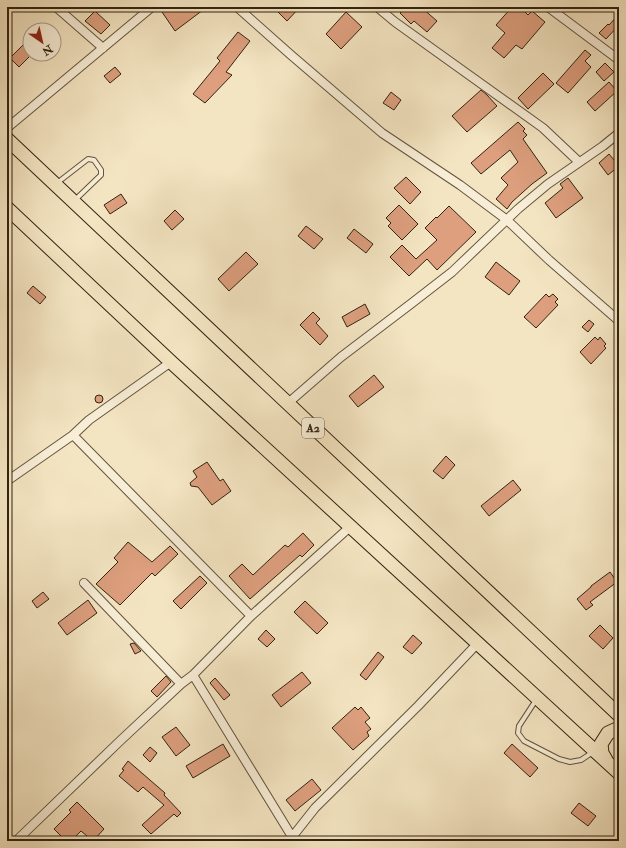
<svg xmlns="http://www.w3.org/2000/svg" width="626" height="848" font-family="'IM FELL Double Pica',serif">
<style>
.building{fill:#dd9f7e;stroke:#312311}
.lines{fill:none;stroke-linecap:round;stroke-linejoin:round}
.service-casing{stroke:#62543d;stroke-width:6}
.minor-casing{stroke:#62543d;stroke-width:10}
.trunk-casing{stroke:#312311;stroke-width:15}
.service{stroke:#f8eed7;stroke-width:4}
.minor{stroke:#f8eed7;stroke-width:8}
.trunk{stroke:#f4e5c2;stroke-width:13}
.labels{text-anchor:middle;stroke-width:3.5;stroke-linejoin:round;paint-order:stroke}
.shield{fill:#f8eed7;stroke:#6d604c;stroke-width:1}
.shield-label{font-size:12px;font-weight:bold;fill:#312311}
</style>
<rect width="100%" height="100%" fill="#f4e5c2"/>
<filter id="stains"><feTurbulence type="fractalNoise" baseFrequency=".005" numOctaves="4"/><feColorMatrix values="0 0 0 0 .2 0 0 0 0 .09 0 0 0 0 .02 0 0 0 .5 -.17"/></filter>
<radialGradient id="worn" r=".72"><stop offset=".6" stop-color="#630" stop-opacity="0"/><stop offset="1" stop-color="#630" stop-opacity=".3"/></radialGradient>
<path class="building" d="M 170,7 L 207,7 L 175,31 L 162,12 Z
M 273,7 L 300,7 L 287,21 Z
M 406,7 L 421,7 L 437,21 L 427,32 L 414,21 L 411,24 L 400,13 Z
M 512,7 L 520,7 L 528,15 L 532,11 L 545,22 L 522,49 L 516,45 L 504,58 L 492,48 L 505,33 L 496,25 Z
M 95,11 L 110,25 L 101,34 L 85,21 Z
M 346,12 L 362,27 L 341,49 L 326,34 Z
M 619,14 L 619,25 L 606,39 L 599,33 L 608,24 L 609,25 Z
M 238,32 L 250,41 L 226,72 L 232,75 L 205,103 L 193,94 L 220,61 L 217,58 Z
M 30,38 L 30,56 L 19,67 L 10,58 Z
M 585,50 L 591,55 L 585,61 L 591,67 L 568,93 L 556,83 Z
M 605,63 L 614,72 L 604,81 L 596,72 Z
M 115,67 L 121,74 L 110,83 L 104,76 Z
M 543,73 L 554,84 L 528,109 L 518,98 Z
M 609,82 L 617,91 L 595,111 L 587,102 Z
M 481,90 L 487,95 L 497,106 L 467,132 L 452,116 Z
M 391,92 L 401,100 L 394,110 L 383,103 Z
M 518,122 L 525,129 L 523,131 L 527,135 L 523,139 L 547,173 L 532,184 L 512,202 L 507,209 L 496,199 L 508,185 L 501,178 L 518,162 L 510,150 L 481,174 L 471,163 Z
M 609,154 L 619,166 L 608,175 L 599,163 Z
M 406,177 L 421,192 L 410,204 L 394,188 Z
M 568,178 L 583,198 L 556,218 L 545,203 L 563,188 L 560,184 Z
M 121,194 L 127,203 L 110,214 L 104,205 Z
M 399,205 L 418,224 L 402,240 L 388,226 L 391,223 L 386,218 Z
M 449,206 L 476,232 L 437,270 L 427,259 L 409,276 L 390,257 L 402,245 L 416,259 L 437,240 L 425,228 L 436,217 L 437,218 Z
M 175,210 L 184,219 L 172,230 L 164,221 Z
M 306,226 L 323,239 L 314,249 L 298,236 Z
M 354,229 L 373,244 L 366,253 L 347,238 Z
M 246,252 L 258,264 L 229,291 L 218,279 Z
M 496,262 L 520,281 L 509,295 L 485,277 Z
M 33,286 L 46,297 L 40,304 L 27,293 Z
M 546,294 L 549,297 L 553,294 L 558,299 L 555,302 L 558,305 L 536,328 L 524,317 Z
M 365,304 L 370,314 L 347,327 L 342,317 Z
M 313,312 L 320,319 L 316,323 L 328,336 L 320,345 L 300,325 Z
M 589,320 L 594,324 L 588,332 L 582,327 Z
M 595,337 L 598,340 L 600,337 L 606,344 L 604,346 L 606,348 L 591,364 L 580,352 Z
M 374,375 L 384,387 L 358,407 L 349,396 Z
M95 399a4 4 0 1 1 8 0a4 4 0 1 1-8 0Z
M 446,456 L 455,465 L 443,479 L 433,471 Z
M 207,462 L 220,481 L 223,479 L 231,491 L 212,505 L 198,487 L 191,486 L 190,483 L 197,477 L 193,471 Z
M 513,480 L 521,490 L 489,516 L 481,506 Z
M 303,533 L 314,545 L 302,557 L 300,555 L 250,599 L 229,576 L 242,564 L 253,575 L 285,545 L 288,547 Z
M 128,542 L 152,562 L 170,546 L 178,554 L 155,576 L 152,573 L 120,605 L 96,584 L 118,562 L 114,558 Z
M 610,572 L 617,582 L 590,602 L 593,605 L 586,610 L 577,599 L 591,587 L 591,586 Z
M 200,576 L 207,583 L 181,609 L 173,601 Z
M 43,592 L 49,599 L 37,608 L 32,601 Z
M 88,600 L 97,613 L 67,635 L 58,623 Z
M 305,601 L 328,623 L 317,634 L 294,612 Z
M 600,625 L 613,638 L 603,649 L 589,636 Z
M 266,630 L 275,639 L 267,647 L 258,639 Z
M 413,635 L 422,643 L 412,654 L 403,647 Z
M 134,643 L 141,651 L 135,654 L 130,644 Z
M 378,652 L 384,657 L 366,680 L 360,675 Z
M 302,672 L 311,683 L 281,707 L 272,695 Z
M 166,676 L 171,682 L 157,697 L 151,691 Z
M 215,678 L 230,695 L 224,700 L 210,683 Z
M 355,707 L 358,710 L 361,707 L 370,718 L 365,722 L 371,729 L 367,732 L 369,736 L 353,750 L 332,728 Z
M 176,727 L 190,745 L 176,756 L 162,737 Z
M 223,744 L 230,756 L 193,778 L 186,766 Z
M 512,744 L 538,768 L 530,777 L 504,753 Z
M 150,747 L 157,753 L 150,762 L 143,755 Z
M 128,761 L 165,793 L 164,795 L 181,813 L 177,817 L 174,814 L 151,834 L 142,825 L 164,805 L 143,787 L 138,792 L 119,776 L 124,770 L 122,769 Z
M 312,779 L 321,790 L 295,811 L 286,800 Z
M 77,802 L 104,829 L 93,841 L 81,831 L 71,841 L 66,841 L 54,829 L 71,812 L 69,810 Z
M 579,803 L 596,816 L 588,826 L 571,813 Z"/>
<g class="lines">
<defs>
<path id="service" d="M 57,183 L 88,159 L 94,160 L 101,170 L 101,175 L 75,200
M 536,700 L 519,726 L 518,733 L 524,741 L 559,759 L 570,762 L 581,760 L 593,752"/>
<path id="minor" d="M 56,7 L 103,48
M 237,7 L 291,55 L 382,133 L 460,185 L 507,220 L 549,260 L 619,321
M 377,7 L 395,22 L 543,128 L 579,162
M 548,7 L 619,60
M 7,128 L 152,7
M 171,362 L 89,420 L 73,435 L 251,616
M 287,404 L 341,357 L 412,303 L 452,272 L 518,209 L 548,184 L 603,146 L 619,133
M 7,481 L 73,435
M 84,583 L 181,684
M 193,675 L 294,840
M 16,841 L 121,740 L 181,684 L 193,675 L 251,616 L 351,526
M 289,841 L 315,808 L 418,706 L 478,643"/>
<path id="trunk" d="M 7,139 L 619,715
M 7,208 L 171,362 L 619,773
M 606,760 L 602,753 L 601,744 L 608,733 L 619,728"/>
</defs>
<use href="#service" class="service-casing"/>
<use href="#minor" class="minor-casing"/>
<use href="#trunk" class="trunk-casing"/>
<use href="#service" class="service"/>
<use href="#minor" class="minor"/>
<use href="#trunk" class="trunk"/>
</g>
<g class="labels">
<rect class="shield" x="302" y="418" width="22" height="20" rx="3"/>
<g class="shield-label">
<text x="313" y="432">A2</text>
</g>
</g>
<rect width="626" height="848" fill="none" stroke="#f4e5c2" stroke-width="24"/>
<rect x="8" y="8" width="610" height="832" fill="none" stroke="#312311" stroke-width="2"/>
<rect x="12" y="12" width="602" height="824" fill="none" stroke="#312311"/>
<g transform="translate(42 42) rotate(146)"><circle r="19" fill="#f8eed7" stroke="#a89d88"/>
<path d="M0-3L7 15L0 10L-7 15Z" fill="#8f2418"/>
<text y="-6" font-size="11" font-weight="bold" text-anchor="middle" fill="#312311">N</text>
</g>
<rect width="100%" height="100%" filter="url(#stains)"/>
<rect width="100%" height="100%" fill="url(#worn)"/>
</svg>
